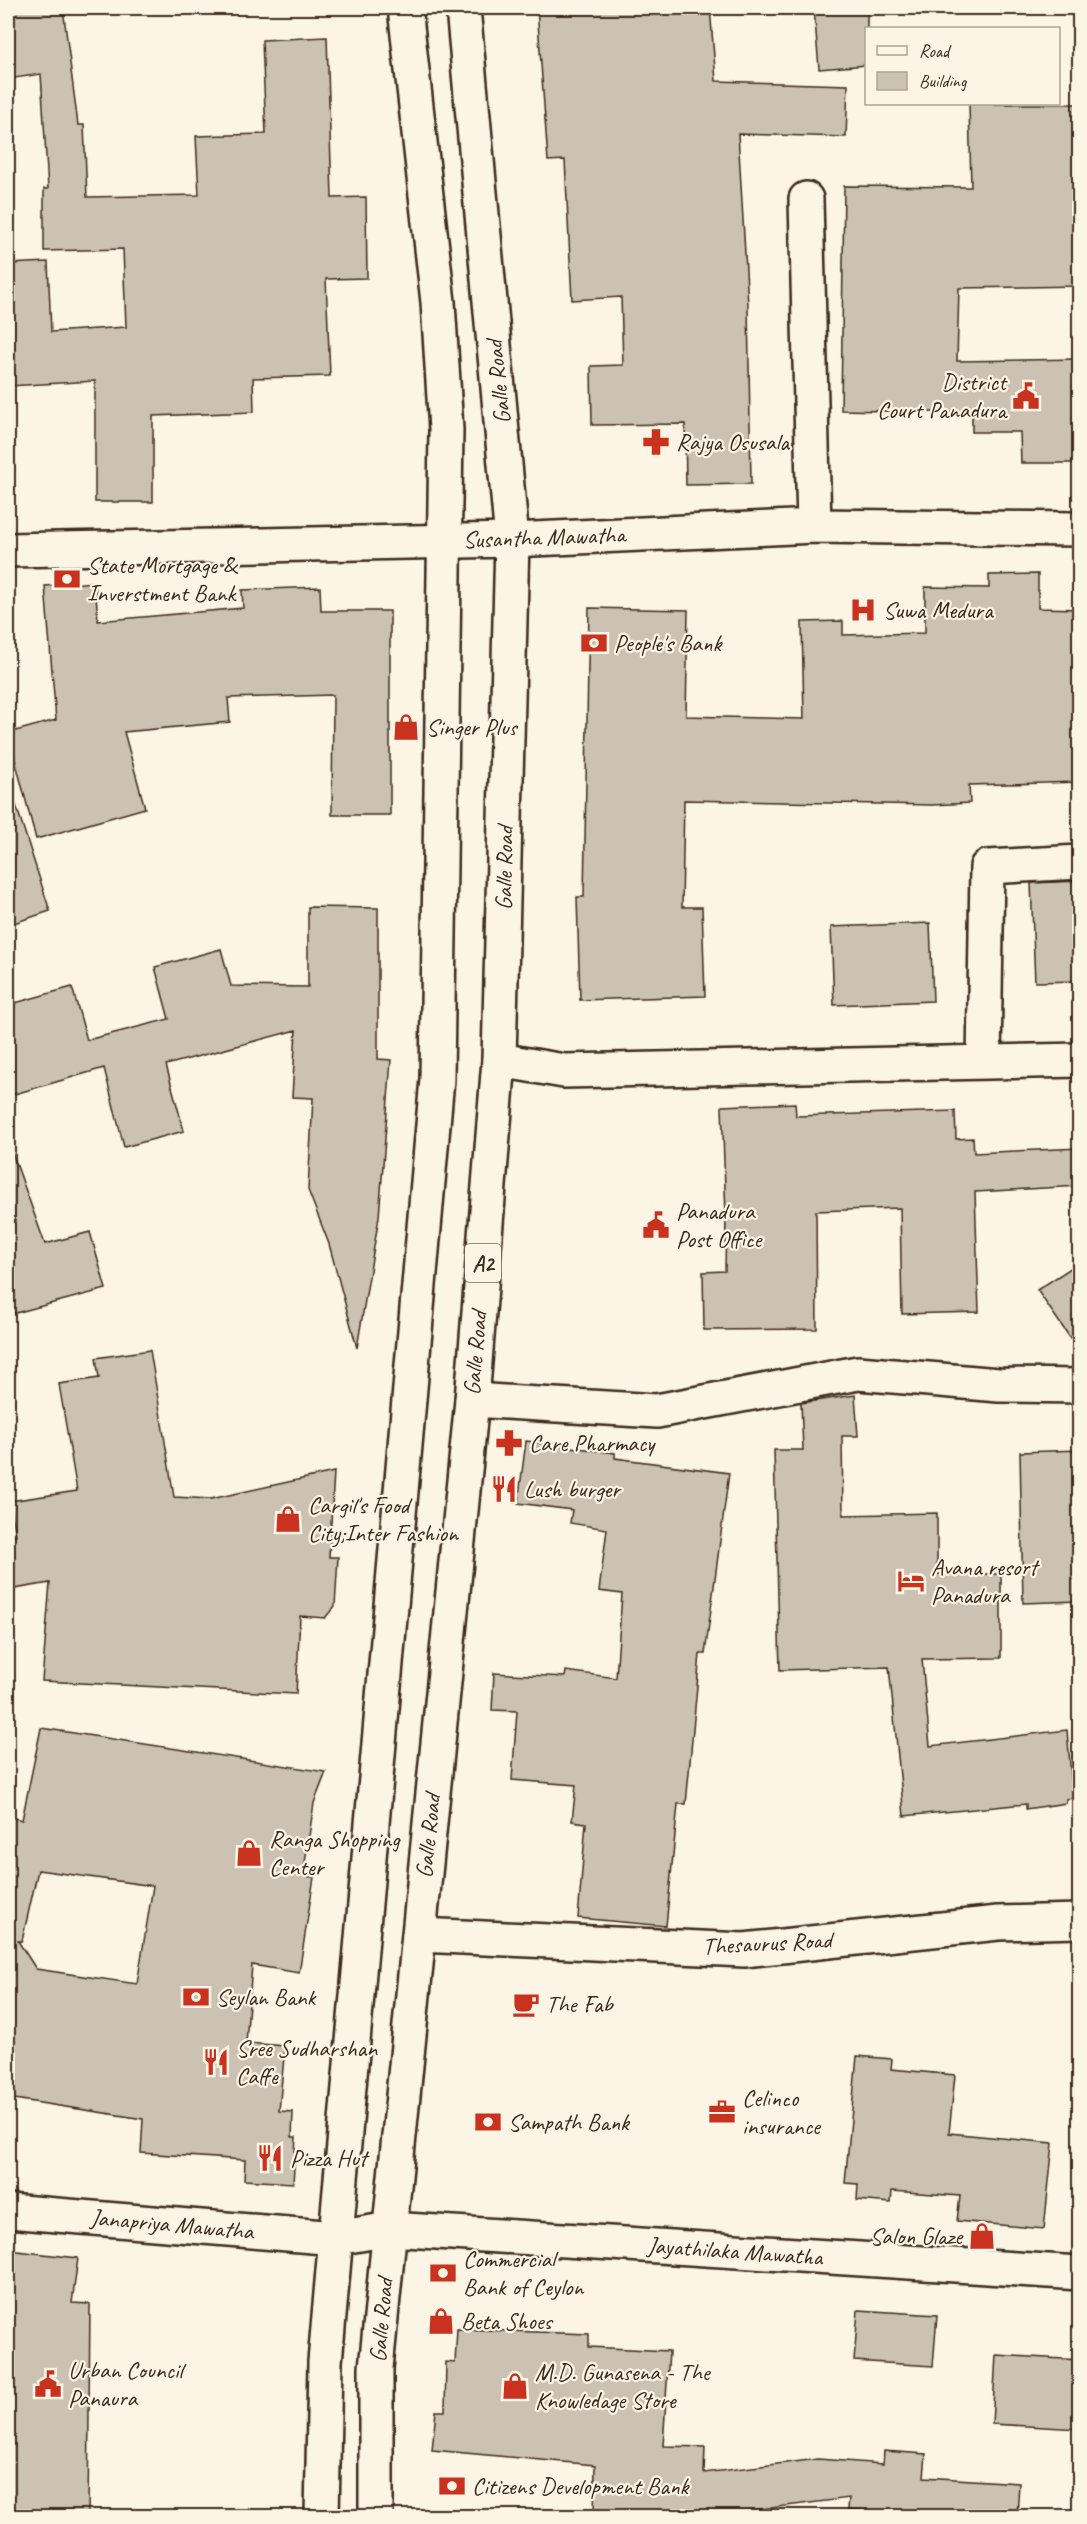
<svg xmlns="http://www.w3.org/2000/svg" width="1087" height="2524" font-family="Caveat,sans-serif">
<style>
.building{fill:#ccc2b3;stroke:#3b2a1e;stroke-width:1.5;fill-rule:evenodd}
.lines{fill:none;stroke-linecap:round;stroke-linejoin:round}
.minor-casing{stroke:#3b2a1e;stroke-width:38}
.highway-casing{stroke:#3b2a1e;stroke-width:38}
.minor{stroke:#fcf5e5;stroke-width:33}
.highway{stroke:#fcf5e5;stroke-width:33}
.labels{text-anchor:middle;stroke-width:4.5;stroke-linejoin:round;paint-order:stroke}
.shield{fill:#fcf5e5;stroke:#75675a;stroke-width:1.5}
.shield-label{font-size:22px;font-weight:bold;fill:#3b2a1e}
.street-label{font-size:24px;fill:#3b2a1e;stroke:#fcf5e5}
.poi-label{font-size:24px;fill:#3b2a1e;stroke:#fcf5e5;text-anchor:start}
</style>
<rect width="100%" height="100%" fill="#fcf5e5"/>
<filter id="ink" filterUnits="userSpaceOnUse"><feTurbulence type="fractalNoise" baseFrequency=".0167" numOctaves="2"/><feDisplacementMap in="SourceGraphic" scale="12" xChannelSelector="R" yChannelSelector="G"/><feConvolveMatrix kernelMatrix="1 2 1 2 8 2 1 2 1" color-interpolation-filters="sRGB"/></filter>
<g filter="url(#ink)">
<path class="building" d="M 8,8 L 63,8 L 78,125 L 84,125 L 87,197 L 199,195 L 196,136 L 266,134 L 262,40 L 327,37 L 332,198 L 366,197 L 367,278 L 326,279 L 330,376 L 253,378 L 254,412 L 153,416 L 153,502 L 95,502 L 95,381 L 8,386 L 8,264 L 48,262 L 51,332 L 126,327 L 123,249 L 44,251 L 44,189 L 48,189 L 41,74 L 8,79 Z
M 537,8 L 710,8 L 716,81 L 848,85 L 846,137 L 738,134 L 748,305 L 751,484 L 686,485 L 685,424 L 592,425 L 591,366 L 623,365 L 621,297 L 572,300 L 565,160 L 548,161 Z
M 814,8 L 867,8 L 867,65 L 819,69 Z
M 969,104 L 1076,104 L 1080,286 L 959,288 L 957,361 L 1080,359 L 1080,463 L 1021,463 L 1020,432 L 972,432 L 972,413 L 841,410 L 844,186 L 971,187 Z
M 1038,574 L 1038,608 L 1080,609 L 1080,782 L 969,785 L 970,803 L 932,805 L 684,800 L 682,907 L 702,907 L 705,996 L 580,1000 L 577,897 L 584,897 L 589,608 L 688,610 L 686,716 L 804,719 L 802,622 L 843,621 L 843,635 L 925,633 L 925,587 L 989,588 L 989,575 Z
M 95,582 L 98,621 L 243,608 L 242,590 L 320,587 L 321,611 L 390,611 L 390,815 L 332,815 L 333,695 L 228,698 L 230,722 L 124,732 L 145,808 L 36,839 L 8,733 L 56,720 L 45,586 Z
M 15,802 L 50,911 L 8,925 L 8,803 Z
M 1080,881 L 1080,981 L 1035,982 L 1031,883 Z
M 308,907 L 378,908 L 378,1059 L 391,1060 L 379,1217 L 357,1348 L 329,1244 L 308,1190 L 313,1098 L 292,1097 L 296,1030 L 166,1065 L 184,1131 L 124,1147 L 104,1068 L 8,1096 L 8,1005 L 72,987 L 87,1040 L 169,1019 L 155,967 L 221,949 L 231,986 L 308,987 Z
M 930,923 L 933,1001 L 834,1005 L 831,927 Z
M 795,1103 L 796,1116 L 955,1111 L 956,1139 L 973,1138 L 974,1153 L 1080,1148 L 1080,1186 L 975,1192 L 979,1312 L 902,1314 L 900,1208 L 816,1211 L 817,1329 L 704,1330 L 703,1272 L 725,1271 L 726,1216 L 722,1106 Z
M 12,1152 L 45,1244 L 90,1232 L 106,1289 L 8,1315 L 8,1153 Z
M 1080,1262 L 1080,1352 L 1037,1290 Z
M 150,1350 L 174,1497 L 211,1499 L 334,1472 L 329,1557 L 338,1557 L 335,1606 L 325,1618 L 300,1616 L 296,1694 L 42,1681 L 50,1583 L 8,1590 L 8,1537 L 16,1535 L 10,1501 L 77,1491 L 59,1384 L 99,1378 L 96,1358 Z
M 855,1395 L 858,1436 L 842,1436 L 843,1515 L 937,1513 L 937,1574 L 1001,1574 L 1001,1658 L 922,1659 L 930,1746 L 1067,1730 L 1073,1798 L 1066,1799 L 1066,1803 L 1026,1809 L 1026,1804 L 904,1816 L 889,1667 L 780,1670 L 774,1450 L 803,1450 L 801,1403 Z
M 526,1441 L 615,1453 L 615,1458 L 729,1473 L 705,1654 L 700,1654 L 686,1804 L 678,1804 L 666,1926 L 578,1918 L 586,1823 L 572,1821 L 576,1785 L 512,1780 L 517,1711 L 492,1710 L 494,1673 L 565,1677 L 566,1671 L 616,1678 L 622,1594 L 599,1591 L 607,1529 L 570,1523 L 572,1510 L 518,1503 Z
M 1080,1450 L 1080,1601 L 1023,1603 L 1020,1452 Z
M 41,1728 L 326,1772 L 314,1803 L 303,1876 L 314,1877 L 299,1973 L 252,1965 L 246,2043 L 285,2046 L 279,2111 L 293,2112 L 292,2137 L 296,2137 L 293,2183 L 244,2180 L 245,2160 L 141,2153 L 143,2119 L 8,2098 L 8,1816 L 22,1820 ZM 38,1870 L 153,1886 L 137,1984 L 36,1969 L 18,1941 L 22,1941 Z
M 857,2056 L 892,2059 L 891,2069 L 955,2075 L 949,2133 L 1053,2143 L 1044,2229 L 957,2221 L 960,2196 L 892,2191 L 891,2203 L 857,2200 L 858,2184 L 845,2183 Z
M 8,2250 L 78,2258 L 72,2303 L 90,2304 L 88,2517 L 8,2517 Z
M 858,2310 L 937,2315 L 933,2366 L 854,2361 Z
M 457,2329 L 589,2334 L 589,2347 L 669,2351 L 663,2446 L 705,2447 L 704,2473 L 818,2459 L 883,2464 L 884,2451 L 926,2454 L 924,2477 L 1019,2483 L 1017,2517 L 869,2517 L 869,2511 L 848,2509 L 849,2498 L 699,2517 L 594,2517 L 595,2465 L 432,2450 L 436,2411 L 445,2411 L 446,2362 L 455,2363 Z
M 996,2355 L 1080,2360 L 1080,2429 L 992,2424 Z"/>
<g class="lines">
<defs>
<path id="minor" d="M 806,199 L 814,526
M 8,550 L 512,540 L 814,526 L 1080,529
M 499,1060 L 564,1071 L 1080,1060
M 984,1062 L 987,867 L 1080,862
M 472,1400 L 657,1411 L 858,1373 L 999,1385 L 1080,1386
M 419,1935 L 744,1950 L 998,1923 L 1080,1921
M 8,2211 L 336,2238 L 390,2229 L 1080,2273"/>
<path id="highway" d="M 322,2516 L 325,2362 L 437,1079 L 446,430 L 438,302 L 405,8
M 376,2516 L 376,2368 L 472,1400 L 499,1060 L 512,540 L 463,8"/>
</defs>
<use href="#minor" class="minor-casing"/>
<use href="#highway" class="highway-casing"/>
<use href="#minor" class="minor"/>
<use href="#highway" class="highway"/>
</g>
</g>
<defs>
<symbol id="civic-bare" viewBox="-9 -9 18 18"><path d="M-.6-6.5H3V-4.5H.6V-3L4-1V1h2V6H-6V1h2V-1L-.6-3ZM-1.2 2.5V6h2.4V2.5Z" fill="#c8321e" stroke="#fcf5e5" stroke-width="2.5" paint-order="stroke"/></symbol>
<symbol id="pharmacy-bare" viewBox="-9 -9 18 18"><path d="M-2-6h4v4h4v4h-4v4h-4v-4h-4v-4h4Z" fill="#c8321e" stroke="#fcf5e5" stroke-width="2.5" paint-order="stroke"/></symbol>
<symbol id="bank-bare" viewBox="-9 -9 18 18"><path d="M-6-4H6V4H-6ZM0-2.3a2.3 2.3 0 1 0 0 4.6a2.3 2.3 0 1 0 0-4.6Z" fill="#c8321e" stroke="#fcf5e5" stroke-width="2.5" paint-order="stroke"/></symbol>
<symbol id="hospital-bare" viewBox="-9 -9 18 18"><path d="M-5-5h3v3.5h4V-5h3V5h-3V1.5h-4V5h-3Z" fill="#c8321e" stroke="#fcf5e5" stroke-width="2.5" paint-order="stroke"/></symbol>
<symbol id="shop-bare" viewBox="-9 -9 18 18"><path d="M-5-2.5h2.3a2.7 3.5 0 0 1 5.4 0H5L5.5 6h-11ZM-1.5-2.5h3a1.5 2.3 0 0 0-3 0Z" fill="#c8321e" stroke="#fcf5e5" stroke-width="2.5" paint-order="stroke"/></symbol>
<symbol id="restaurant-bare" viewBox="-9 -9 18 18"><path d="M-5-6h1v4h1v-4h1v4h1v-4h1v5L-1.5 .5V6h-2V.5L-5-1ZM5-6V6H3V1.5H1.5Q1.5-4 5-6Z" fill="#c8321e" stroke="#fcf5e5" stroke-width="2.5" paint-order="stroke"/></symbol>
<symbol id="hotel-bare" viewBox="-9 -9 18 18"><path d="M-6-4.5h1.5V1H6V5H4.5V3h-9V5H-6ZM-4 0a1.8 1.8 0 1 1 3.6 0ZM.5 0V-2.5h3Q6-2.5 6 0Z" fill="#c8321e" stroke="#fcf5e5" stroke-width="2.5" paint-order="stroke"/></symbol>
<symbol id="cafe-bare" viewBox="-9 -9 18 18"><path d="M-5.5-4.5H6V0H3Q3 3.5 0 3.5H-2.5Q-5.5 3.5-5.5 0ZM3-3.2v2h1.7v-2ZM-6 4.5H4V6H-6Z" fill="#c8321e" stroke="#fcf5e5" stroke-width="2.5" paint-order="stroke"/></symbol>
<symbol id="office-bare" viewBox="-9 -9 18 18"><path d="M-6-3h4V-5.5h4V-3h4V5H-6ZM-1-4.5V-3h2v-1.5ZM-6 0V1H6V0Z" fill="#c8321e" stroke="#fcf5e5" stroke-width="2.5" paint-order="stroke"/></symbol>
</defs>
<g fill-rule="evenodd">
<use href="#civic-bare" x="1007" y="377" width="38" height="38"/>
<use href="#pharmacy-bare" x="637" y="423" width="38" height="38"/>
<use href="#bank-bare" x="48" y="560" width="38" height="38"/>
<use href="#hospital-bare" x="844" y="591" width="38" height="38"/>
<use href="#bank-bare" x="575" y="624" width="38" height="38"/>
<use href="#shop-bare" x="387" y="708" width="38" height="38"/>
<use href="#civic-bare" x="637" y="1206" width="38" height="38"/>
<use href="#pharmacy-bare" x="490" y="1424" width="38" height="38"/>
<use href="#restaurant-bare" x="485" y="1470" width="38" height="38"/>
<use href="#shop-bare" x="269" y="1500" width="38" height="38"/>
<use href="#hotel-bare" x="892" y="1562" width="38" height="38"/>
<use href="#shop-bare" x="230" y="1834" width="38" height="38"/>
<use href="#bank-bare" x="177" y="1978" width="38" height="38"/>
<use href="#cafe-bare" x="507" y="1985" width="38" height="38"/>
<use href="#restaurant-bare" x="197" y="2043" width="38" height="38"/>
<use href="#office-bare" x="703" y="2093" width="38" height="38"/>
<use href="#bank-bare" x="469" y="2103" width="38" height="38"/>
<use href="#restaurant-bare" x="251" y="2139" width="38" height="38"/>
<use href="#shop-bare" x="963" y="2217" width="38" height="38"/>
<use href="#bank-bare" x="424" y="2254" width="38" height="38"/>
<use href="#shop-bare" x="422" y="2302" width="38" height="38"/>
<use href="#civic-bare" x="29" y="2365" width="38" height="38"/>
<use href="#shop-bare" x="496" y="2367" width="38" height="38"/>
<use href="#bank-bare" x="433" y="2467" width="38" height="38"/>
</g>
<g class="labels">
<rect class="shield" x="465" y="1244" width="36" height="38" rx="4.5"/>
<g class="shield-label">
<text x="483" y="1271">A2</text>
</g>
<g class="street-label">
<text transform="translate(498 382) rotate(-96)" y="8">Galle Road</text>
<text transform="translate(544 537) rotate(-2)" y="8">Susantha Mawatha</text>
<text transform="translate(504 868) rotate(-89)" y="8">Galle Road</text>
<text transform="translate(475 1353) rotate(-85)" y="8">Galle Road</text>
<text transform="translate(428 1836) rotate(-84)" y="8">Galle Road</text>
<text transform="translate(767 1943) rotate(-3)" y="8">Thesaurus Road</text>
<text transform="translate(172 2224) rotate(5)" y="8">Janapriya Mawatha</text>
<text transform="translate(735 2251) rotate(4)" y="8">Jayathilaka Mawatha</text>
<text transform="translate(381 2320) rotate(-85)" y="8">Galle Road</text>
</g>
<g class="poi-label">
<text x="1006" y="390" text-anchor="end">District<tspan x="1006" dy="28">Court Panadura</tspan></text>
<text x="676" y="450">Rajya Osusala</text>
<text x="87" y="573">State Mortgage &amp;<tspan x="87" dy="28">Inverstment Bank</tspan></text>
<text x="883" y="618">Suwa Medura</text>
<text x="614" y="651">People's Bank</text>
<text x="426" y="735">Singer Plus</text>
<text x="676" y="1219">Panadura<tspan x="676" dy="28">Post Office</tspan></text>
<text x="529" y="1451">Care Pharmacy</text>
<text x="524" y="1497">Lush burger</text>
<text x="308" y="1513">Cargil's Food<tspan x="308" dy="28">City;Inter Fashion</tspan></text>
<text x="931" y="1575">Avana resort<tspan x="931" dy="28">Panadura</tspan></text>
<text x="269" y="1847">Ranga Shopping<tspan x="269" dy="28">Center</tspan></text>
<text x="216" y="2005">Seylan Bank</text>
<text x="546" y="2012">The Fab</text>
<text x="236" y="2056">Sree Sudharshan<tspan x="236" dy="28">Caffe</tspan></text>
<text x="742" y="2106">Celinco<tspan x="742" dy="28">insurance</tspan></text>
<text x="508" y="2130">Sampath Bank</text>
<text x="290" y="2166">Pizza Hut</text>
<text x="962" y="2244" text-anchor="end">Salon Glaze</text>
<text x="463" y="2267">Commercial<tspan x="463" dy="28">Bank of Ceylon</tspan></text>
<text x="461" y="2329">Beta Shoes</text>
<text x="68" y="2378">Urban Council<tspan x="68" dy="28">Panaura</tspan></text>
<text x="535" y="2380">M.D. Gunasena - The<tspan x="535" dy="28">Knowledage Store</tspan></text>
<text x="472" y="2494">Citizens Development Bank</text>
</g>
</g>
<rect width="1087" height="2524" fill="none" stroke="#fcf5e5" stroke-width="30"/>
<rect x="15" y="15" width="1057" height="2494" fill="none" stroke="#3b2a1e" stroke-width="2" filter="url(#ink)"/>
<rect x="865" y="27" width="195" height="78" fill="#fcf5e5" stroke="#afa495" stroke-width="1.5"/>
<rect x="877" y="46" width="30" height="9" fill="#fcf5e5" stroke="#afa495" stroke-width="1.5"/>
<text x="919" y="57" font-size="18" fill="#3b2a1e">Road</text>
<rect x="877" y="72" width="30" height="18" fill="#ccc2b3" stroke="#afa495" stroke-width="1.5"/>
<text x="919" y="87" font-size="18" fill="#3b2a1e">Building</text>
</svg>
